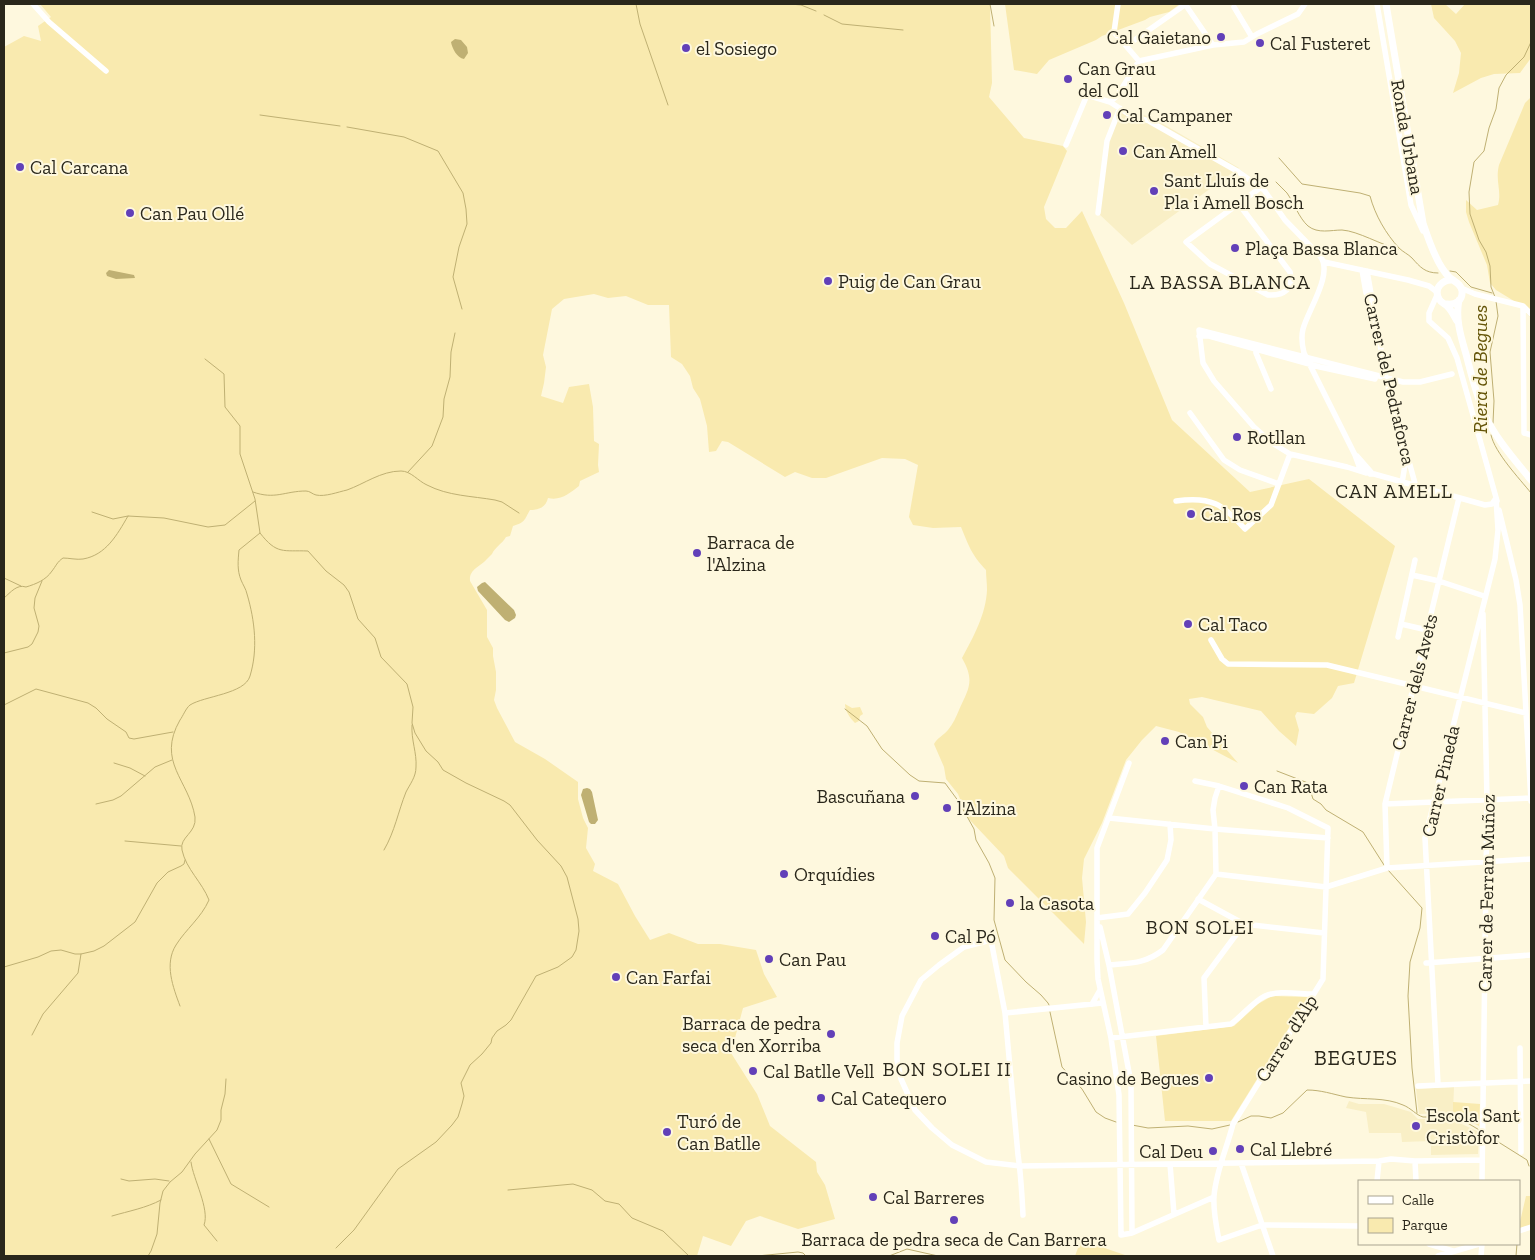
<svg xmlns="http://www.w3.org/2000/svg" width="1535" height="1260" font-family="'Zilla Slab',serif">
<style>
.built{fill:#f9efc6}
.green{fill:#f9eaaf}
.water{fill:#bfb073}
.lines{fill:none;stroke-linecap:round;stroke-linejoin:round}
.stream{stroke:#bfb073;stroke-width:1}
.minor{stroke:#fff;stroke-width:5.5}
.major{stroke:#fff;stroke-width:7}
.poi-dot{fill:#6240b8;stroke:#fef8de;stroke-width:2}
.labels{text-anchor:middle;stroke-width:4;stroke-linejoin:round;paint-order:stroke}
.poi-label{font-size:19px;fill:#2a271b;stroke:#fef8de;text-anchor:start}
.street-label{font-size:19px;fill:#2a271b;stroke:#fef8de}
.neighbourhood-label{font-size:20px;letter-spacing:1px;fill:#2a271b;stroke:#fef8de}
.water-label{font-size:20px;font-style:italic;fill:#645407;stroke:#fef8de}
.quarter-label{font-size:21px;letter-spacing:1px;fill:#2a271b;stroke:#fef8de}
</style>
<rect width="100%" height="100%" fill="#fef8de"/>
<path class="built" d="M 1121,106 L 1131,112 L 1151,117 L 1239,168 L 1132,245 L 1098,213 L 1107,141 Z
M 1454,1087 L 1453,1113 L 1419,1114 L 1416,1089 Z
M 1349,1101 L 1359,1104 L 1384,1104 L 1411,1112 L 1418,1119 L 1451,1119 L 1479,1132 L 1478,1154 L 1431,1155 L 1431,1141 L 1402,1142 L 1401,1133 L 1369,1133 L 1366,1112 L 1346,1108 Z"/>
<path class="green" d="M 40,4 L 990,4 L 992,83 L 989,97 L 1024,138 L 1063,146 L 1067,151 L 1044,207 L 1046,219 L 1055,228 L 1066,228 L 1082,211 L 1124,303 L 1172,420 L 1250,492 L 1309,479 L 1395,546 L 1354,683 L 1338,686 L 1332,698 L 1314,714 L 1297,712 L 1295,716 L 1299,730 L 1296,746 L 1279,731 L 1261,711 L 1202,697 L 1189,699 L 1190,704 L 1203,717 L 1207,727 L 1238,763 L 1179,732 L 1156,726 L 1142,740 L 1126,760 L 1102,823 L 1084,859 L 1082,878 L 1086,922 L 1084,944 L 1008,868 L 1004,856 L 967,817 L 958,794 L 946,779 L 944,767 L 934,744 C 937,738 944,735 948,730 C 953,724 956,717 959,710 C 969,688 975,681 962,658 C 973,638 986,614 987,590 C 987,583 986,576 986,570 C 971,554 969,546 961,527 L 933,528 L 913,525 L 909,517 L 918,465 L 905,459 L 882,458 L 826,478 L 812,478 L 795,472 L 785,477 L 728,442 L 722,441 L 716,451 L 709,452 L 707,426 L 700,399 L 693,388 L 690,376 L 682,364 L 671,357 L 669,305 L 648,305 L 626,296 L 608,298 L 594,294 L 564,299 L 552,309 L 543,355 L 546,367 L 544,383 L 541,396 L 563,403 L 569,387 L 589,384 L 593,407 L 594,441 L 599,444 L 598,465 L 599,472 L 580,481 L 579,486 C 570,493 561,501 548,498 C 546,507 539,510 530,510 C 524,520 526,522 513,526 L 510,536 L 506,537 C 502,544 495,547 492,554 C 490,556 488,558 486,560 C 480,567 469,569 470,581 L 487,610 L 487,637 L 493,648 L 493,656 L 496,672 L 496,690 L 494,700 L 497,708 L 515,742 L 545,759 L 578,782 L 578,799 L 583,818 L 588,828 L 586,848 L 595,864 L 593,871 L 618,884 L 635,916 L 650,940 L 669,933 L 698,944 L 720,944 L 756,950 L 764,974 L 777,997 L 743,1008 L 731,1053 L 757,1094 L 770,1126 L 816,1162 L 817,1172 L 825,1185 L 835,1219 L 798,1229 L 760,1216 L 746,1221 L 731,1246 L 703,1236 L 697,1256 L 4,1256 L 4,47 L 24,36 L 41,41 L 38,26 L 51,17 Z
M 1005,4 L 1180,4 L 1169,12 L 1150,17 L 1145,20 L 1102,36 L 1096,40 L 1049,60 L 1037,74 L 1014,70 Z
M 1431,4 L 1445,4 L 1456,14 L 1465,4 L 1531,4 L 1531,58 L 1520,73 L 1494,74 L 1481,78 L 1453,93 L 1459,73 L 1461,53 L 1455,41 L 1434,18 Z
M 1531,97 L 1531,318 L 1514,301 L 1496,290 L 1490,283 L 1487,265 L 1469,222 L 1466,212 L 1466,200 L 1477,210 L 1498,205 C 1502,191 1495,181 1499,165 L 1525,103 Z
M 845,704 L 852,708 L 860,707 L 863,714 L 860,716 L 859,721 L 855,723 C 850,718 845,711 845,704 Z
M 1272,996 L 1308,997 L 1231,1121 L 1165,1121 L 1156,1036 L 1234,1026 L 1258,1004 Z
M 1453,1102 L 1480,1104 L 1479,1126 L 1453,1113 Z
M 1526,1196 L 1531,1196 L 1531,1227 L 1519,1231 L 1519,1226 Z
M 1081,1240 L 1125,1255 L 1125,1256 L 1075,1256 Z"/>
<path class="water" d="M 455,39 L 461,40 L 467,47 L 468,53 L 464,59 C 457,58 452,48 451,42 Z
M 109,270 L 134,275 L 135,278 L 116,279 L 107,276 L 106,273 Z
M 485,582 L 514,610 L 516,615 L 515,618 L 509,622 L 505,620 L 478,591 L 477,587 L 482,583 Z
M 587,788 L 590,789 L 592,792 L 598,820 L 595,824 L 591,824 L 589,822 L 581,795 L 583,789 Z"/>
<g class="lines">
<path class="stream" d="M 636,4 L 640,24 L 668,105
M 790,4 L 801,5 L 816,11
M 990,4 L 994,26
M 824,15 L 842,24 L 903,30
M 260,115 L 340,126
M 347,127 L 404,137 L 438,151 L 463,193 L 466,209 L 467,224 L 459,247 L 453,277 L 462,309
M 1279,158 L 1302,184 L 1360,193 L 1370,196 C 1375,215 1386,234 1399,248 C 1403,252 1408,254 1412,258 C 1420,267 1425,273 1438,273
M 1276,182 C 1279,185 1283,189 1287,193 C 1294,203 1299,218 1308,226 C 1318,234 1331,230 1342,230 C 1358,231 1381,245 1398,249
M 1450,271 L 1456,272 L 1471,287 L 1492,293
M 1495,297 L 1491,287 L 1490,266 L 1486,252 L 1479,240 L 1470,214 L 1469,192 L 1474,162 L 1484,151 L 1489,128 L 1496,109 L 1499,88 L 1506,75 L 1524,57 L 1531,42
M 1493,423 L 1494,401 L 1490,352 L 1498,316 L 1496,301
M 1491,435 C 1495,453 1519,478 1531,493
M 408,472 L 432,446 L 443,417 L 444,399 L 450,377 L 451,352 L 455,333
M 253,492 C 275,500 285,491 306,491 C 310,491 312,494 316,495 C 325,497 338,492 347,490 C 364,484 381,471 401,471 C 411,471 418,481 427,485 C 448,496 472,496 495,500 L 502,502 L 519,513
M 92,512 L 113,519 L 128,516
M 260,533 C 277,555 283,550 308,551 L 326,571 L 344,585 L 349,592 L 358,619 L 375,638 L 381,657 L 407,684 L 413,707 L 412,723 L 415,733 L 426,751 L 438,762 L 443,770 L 466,783 L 504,801 L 510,805 L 537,840 L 561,866 L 567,877 L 578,919 L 579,931 L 576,950 L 572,957 L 558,967 L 536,976 L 511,1020 L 506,1025 L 497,1031 L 492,1038 L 491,1043 L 482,1054 L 470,1065 L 461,1083 L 464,1096 L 462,1104 L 458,1117 L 452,1125 L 436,1142 L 398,1169 L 354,1230 L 336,1248
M 4,578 L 21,586
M 4,598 C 11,592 17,584 26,587 C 36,584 46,580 52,571 C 56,566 57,562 63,558 C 69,558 77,560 83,559 C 106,555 117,535 128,516 L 164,518 L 208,527 L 225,525 L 255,501
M 4,653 L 28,647 L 32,644 L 38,632 L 39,626 L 34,608 L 35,598 L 42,581
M 4,705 L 36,689 L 88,703 L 96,708 L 107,719 L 126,732 L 129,738 L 134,739 L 173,732
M 845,709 L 867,726 L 882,749 L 910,775 L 919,781 L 945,783 L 959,802 L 974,829 L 976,840 L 989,863 L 995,878 L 994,920 L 1005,960 L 1026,982 L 1041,995 L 1048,1003 L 1049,1005
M 114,763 L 130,768 L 145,776
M 1277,771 L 1308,783 L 1313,799 L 1321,804 L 1326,810 L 1363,832 L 1384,865
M 96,804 L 113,800 L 121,796 L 155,767 L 172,760
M 125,841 L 181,846
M 384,850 C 395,831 398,812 406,792 C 410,784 416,777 416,767 C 417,753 411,740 412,725
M 1388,870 L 1422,908 L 1420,928 L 1410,962 L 1408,996 L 1412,1068 L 1417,1113
M 4,967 L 38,957 L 51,951 L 61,950 L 75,954 L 81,954 L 94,951 L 104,946 L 135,922 L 157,883 L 168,872 L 181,866 L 184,864 L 185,860
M 180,1006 C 173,987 164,964 176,945 C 186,929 201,918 209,900 C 202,882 186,869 182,850 C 179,837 197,833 195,817 C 189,780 156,762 180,720 C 183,716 186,708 190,705 C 204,696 245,694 250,676 C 258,650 255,621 247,594 C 246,589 243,585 241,580 C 237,570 238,561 239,550 L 260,533 L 255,499 L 240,454 L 240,426 L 225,407 L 224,374 L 205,359
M 1050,1012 L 1062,1067 L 1082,1089 L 1096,1112 L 1105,1118 L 1116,1122
M 32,1035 L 43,1014 L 78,973 L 81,954
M 1238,1122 L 1251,1116 L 1259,1116 L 1271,1118 L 1283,1113 L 1307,1090 C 1321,1090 1332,1094 1346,1097 C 1365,1100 1385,1097 1403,1105 C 1411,1108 1416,1115 1423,1117 L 1452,1117 L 1459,1118 L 1481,1131
M 1132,1125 L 1148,1128 L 1188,1126 L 1212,1129 L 1230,1125
M 1484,1133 L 1527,1160 L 1529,1166
M 209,1139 L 231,1184 L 269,1207
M 191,1162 C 193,1179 210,1209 204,1225 L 217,1241
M 121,1179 L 129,1181 L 155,1179 L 169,1181
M 508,1190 L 573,1184 L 592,1190 L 605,1201 L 619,1204 L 632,1218 L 663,1231 L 689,1256
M 112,1216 C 129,1211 146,1208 161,1200
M 148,1256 L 151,1251 L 157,1234 L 160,1203 L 163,1191 L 170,1182 L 182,1172 L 195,1154 L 217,1130 L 221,1120 L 221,1110 L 225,1094 L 226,1079
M 757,1256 L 798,1252 L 803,1253 L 806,1256
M 889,1256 L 907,1249 L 938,1256
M 1516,1256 L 1517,1244"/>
<path class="minor" d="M 33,4 L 49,22 L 106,71
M 1118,4 L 1114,32 L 1139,61
M 1185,4 L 1213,45
M 1377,4 L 1411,205 L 1423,231
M 1234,7 L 1252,37
M 1126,46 L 1186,4
M 1110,102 L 1117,96 L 1139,61 L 1213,45 L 1244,42 L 1257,34 L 1298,14 L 1305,4
M 1066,145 L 1087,95 L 1110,102 L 1130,115 L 1149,121 L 1237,171 L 1264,190 L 1285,220 L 1320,256 C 1334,273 1308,310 1303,329 C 1301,337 1302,345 1304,353 L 1355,455 L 1359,466 L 1370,474 L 1374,474 L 1485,505 L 1492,504 L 1496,498
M 1238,203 L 1290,272 C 1294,289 1284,296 1268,295 L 1210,264 L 1186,242 L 1260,188
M 1098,213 L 1107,141 L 1120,108
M 1324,262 L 1408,280 L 1429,286 L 1437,292
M 1362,270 L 1366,293
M 1367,271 L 1386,378 L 1416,487
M 1461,288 L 1475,294 L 1523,306 L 1531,314
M 1437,295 L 1429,313 L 1429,321 L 1448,338 L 1457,358 L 1497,501
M 1523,306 L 1524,433 L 1531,435
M 1199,336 L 1209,336 L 1320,367 L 1375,379
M 1255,345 L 1256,353 L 1271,389
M 1190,413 L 1224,460 L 1240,470 L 1279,484
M 1398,436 L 1405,465 L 1402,483
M 1357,456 L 1371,472
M 1366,473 L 1347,467 L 1290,454 L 1272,443 L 1254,427 L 1214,381 L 1203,363 L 1199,330 L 1403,382 L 1420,382 L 1452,374
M 1176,501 C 1211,496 1223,504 1245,529 L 1271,505 L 1290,454
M 1499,510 L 1516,580 L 1520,605 L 1531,801
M 1412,575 L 1439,581 L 1484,596
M 1401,624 L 1427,630
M 1398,637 L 1415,560
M 1211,640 L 1222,659 L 1228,664 L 1327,665 L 1526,713
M 1129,763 L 1097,848 L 1097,960 L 1098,979 L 1111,1038 L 1119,1095 L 1121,1235 L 1132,1233 L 1214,1197
M 1195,781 L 1219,786 L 1288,808 L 1328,828 L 1323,979 L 1233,1124 C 1227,1148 1216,1171 1214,1196 C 1213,1211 1216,1225 1219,1240 L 1262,1225 L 1359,1226
M 1385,804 L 1531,798
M 1109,818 L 1215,829 L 1328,838
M 1387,868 L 1385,804 L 1459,498
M 1216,874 L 1326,887 L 1387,868 L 1531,859
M 1198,899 L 1244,924 L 1324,933
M 1097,918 L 1128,914 L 1145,893 L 1167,860 L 1171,840 L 1170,824
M 1100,927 L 1109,965 L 1131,1083 L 1132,1233
M 1426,963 L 1531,955
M 1109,965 C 1130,963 1145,964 1163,950 L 1216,874 L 1215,829 L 1213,810 L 1215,798 L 1219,786
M 1092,1004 L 1100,990
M 1005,1013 L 1102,1003
M 1206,1027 L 1204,978 L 1244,924
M 1111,1038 L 1231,1024 C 1242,1016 1254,1001 1265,996 C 1279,990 1299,994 1313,994
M 1520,1048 L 1521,1152
M 1438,1084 L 1425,838 L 1495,559 L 1498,530 L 1496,498
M 1418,1086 L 1531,1081
M 1415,1161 L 1416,1181
M 1241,1163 L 1273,1256
M 1170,1164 L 1174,1214
M 1377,1181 L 1379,1161
M 1482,1181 L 1487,800 L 1483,614
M 1023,1215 C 1022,1195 1021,1175 1018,1155 L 1005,1013 L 991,940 L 964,947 L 939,965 L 921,980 L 902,1016 L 897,1043 L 897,1060 L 901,1079 L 915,1110 L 932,1128 L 952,1145 L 986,1162 L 1020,1166 L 1379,1161 L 1391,1159 L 1415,1161 L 1482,1160
M 1519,1231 L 1531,1227
M 1429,1244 L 1453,1251
M 1438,1256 L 1479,1244
M 1481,1256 L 1482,1244"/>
<path class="major" d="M 1386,4 L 1423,223 C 1428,238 1433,254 1442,268 C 1444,271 1446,274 1449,277 C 1454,282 1461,283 1462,291 C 1463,301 1455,305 1447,304
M 1453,280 C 1443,279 1433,288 1439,299 C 1441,303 1446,304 1448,307 C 1452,311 1454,316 1457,321
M 1459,300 C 1455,318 1461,337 1466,354 C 1471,374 1476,394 1484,413 C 1495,438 1515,460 1531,480"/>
</g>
<g class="poi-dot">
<circle cx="1221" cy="37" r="5"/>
<circle cx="1260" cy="43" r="5"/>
<circle cx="686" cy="48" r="5"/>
<circle cx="1068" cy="79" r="5"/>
<circle cx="1107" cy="115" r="5"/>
<circle cx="1123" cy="151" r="5"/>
<circle cx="20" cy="167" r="5"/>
<circle cx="1154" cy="191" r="5"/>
<circle cx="130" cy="213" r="5"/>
<circle cx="1235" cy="248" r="5"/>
<circle cx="828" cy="281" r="5"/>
<circle cx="1237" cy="437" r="5"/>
<circle cx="1191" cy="514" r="5"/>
<circle cx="697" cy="553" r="5"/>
<circle cx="1188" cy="624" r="5"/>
<circle cx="1165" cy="741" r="5"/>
<circle cx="1244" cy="786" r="5"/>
<circle cx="915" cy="796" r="5"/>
<circle cx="947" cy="808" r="5"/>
<circle cx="784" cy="874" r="5"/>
<circle cx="1010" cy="903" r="5"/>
<circle cx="935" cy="936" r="5"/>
<circle cx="769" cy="959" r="5"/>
<circle cx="616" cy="977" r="5"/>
<circle cx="831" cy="1034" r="5"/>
<circle cx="753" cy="1071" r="5"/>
<circle cx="1209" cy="1078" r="5"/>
<circle cx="821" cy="1098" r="5"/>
<circle cx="1416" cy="1126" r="5"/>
<circle cx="667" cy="1132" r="5"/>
<circle cx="1240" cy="1149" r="5"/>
<circle cx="1213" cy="1151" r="5"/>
<circle cx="873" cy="1197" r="5"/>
<circle cx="954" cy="1220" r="5"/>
</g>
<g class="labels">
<g class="poi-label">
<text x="1211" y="44" text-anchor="end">Cal Gaietano</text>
<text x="1270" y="50">Cal Fusteret</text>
<text x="696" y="55">el Sosiego</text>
<text x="1078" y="75">Can Grau<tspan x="1078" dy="22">del Coll</tspan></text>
<text x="1117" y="122">Cal Campaner</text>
<text x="1133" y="158">Can Amell</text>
<text x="30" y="174">Cal Carcana</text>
<text x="1164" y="187">Sant Lluís de<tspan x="1164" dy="22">Pla i Amell Bosch</tspan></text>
<text x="140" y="220">Can Pau Ollé</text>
<text x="1245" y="255">Plaça Bassa Blanca</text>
<text x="838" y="288">Puig de Can Grau</text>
<text x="1247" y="444">Rotllan</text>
<text x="1201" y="521">Cal Ros</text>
<text x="707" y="549">Barraca de<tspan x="707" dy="22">l'Alzina</tspan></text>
<text x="1198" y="631">Cal Taco</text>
<text x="1175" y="748">Can Pi</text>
<text x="1254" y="793">Can Rata</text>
<text x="905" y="803" text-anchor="end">Bascuñana</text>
<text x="957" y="815">l'Alzina</text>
<text x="794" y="881">Orquídies</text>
<text x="1020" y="910">la Casota</text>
<text x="945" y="943">Cal Pó</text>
<text x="779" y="966">Can Pau</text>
<text x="626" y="984">Can Farfai</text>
<text x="821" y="1030" text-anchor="end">Barraca de pedra<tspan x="821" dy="22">seca d'en Xorriba</tspan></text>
<text x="763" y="1078">Cal Batlle Vell</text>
<text x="1199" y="1085" text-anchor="end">Casino de Begues</text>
<text x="831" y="1105">Cal Catequero</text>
<text x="1426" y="1122">Escola Sant<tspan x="1426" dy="22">Cristòfor</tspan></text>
<text x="677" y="1128">Turó de<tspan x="677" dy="22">Can Batlle</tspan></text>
<text x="1250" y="1156">Cal Llebré</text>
<text x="1203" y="1158" text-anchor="end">Cal Deu</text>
<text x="883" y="1204">Cal Barreres</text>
<text x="954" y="1246" text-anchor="middle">Barraca de pedra seca de Can Barrera</text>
</g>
<g class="street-label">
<text transform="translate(1408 137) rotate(80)" y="7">Ronda Urbana</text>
<text transform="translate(1390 379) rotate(77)" y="7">Carrer del Pedraforca</text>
<text transform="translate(1414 682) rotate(-76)" y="7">Carrer dels Avets</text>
<text transform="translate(1440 781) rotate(-77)" y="7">Carrer Pineda</text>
<text transform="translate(1486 893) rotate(-89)" y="7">Carrer de Ferran Muñoz</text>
<text transform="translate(1286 1038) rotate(-58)" y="7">Carrer d'Alp</text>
</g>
<g class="neighbourhood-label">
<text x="1220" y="289">LA BASSA BLANCA</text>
<text x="1394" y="498">CAN AMELL</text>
<text x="1200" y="934">BON SOLEI</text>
<text x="947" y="1076">BON SOLEI II</text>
</g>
<g class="water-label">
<text transform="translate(1480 369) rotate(-90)" y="7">Riera de Begues</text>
</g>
<g class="quarter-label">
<text x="1356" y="1065">BEGUES</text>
</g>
</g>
<rect width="1535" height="1260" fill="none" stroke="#2a271b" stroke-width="10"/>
<rect x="1358" y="1180" width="162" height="65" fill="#fef8de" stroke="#a9a490"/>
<rect x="1368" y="1196" width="25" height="8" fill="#ffffff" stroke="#a9a490"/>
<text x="1402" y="1205" font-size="15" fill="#2a271b">Calle</text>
<rect x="1368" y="1218" width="25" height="15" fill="#f9eaaf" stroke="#a9a490"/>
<text x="1402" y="1230" font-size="15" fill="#2a271b">Parque</text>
</svg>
